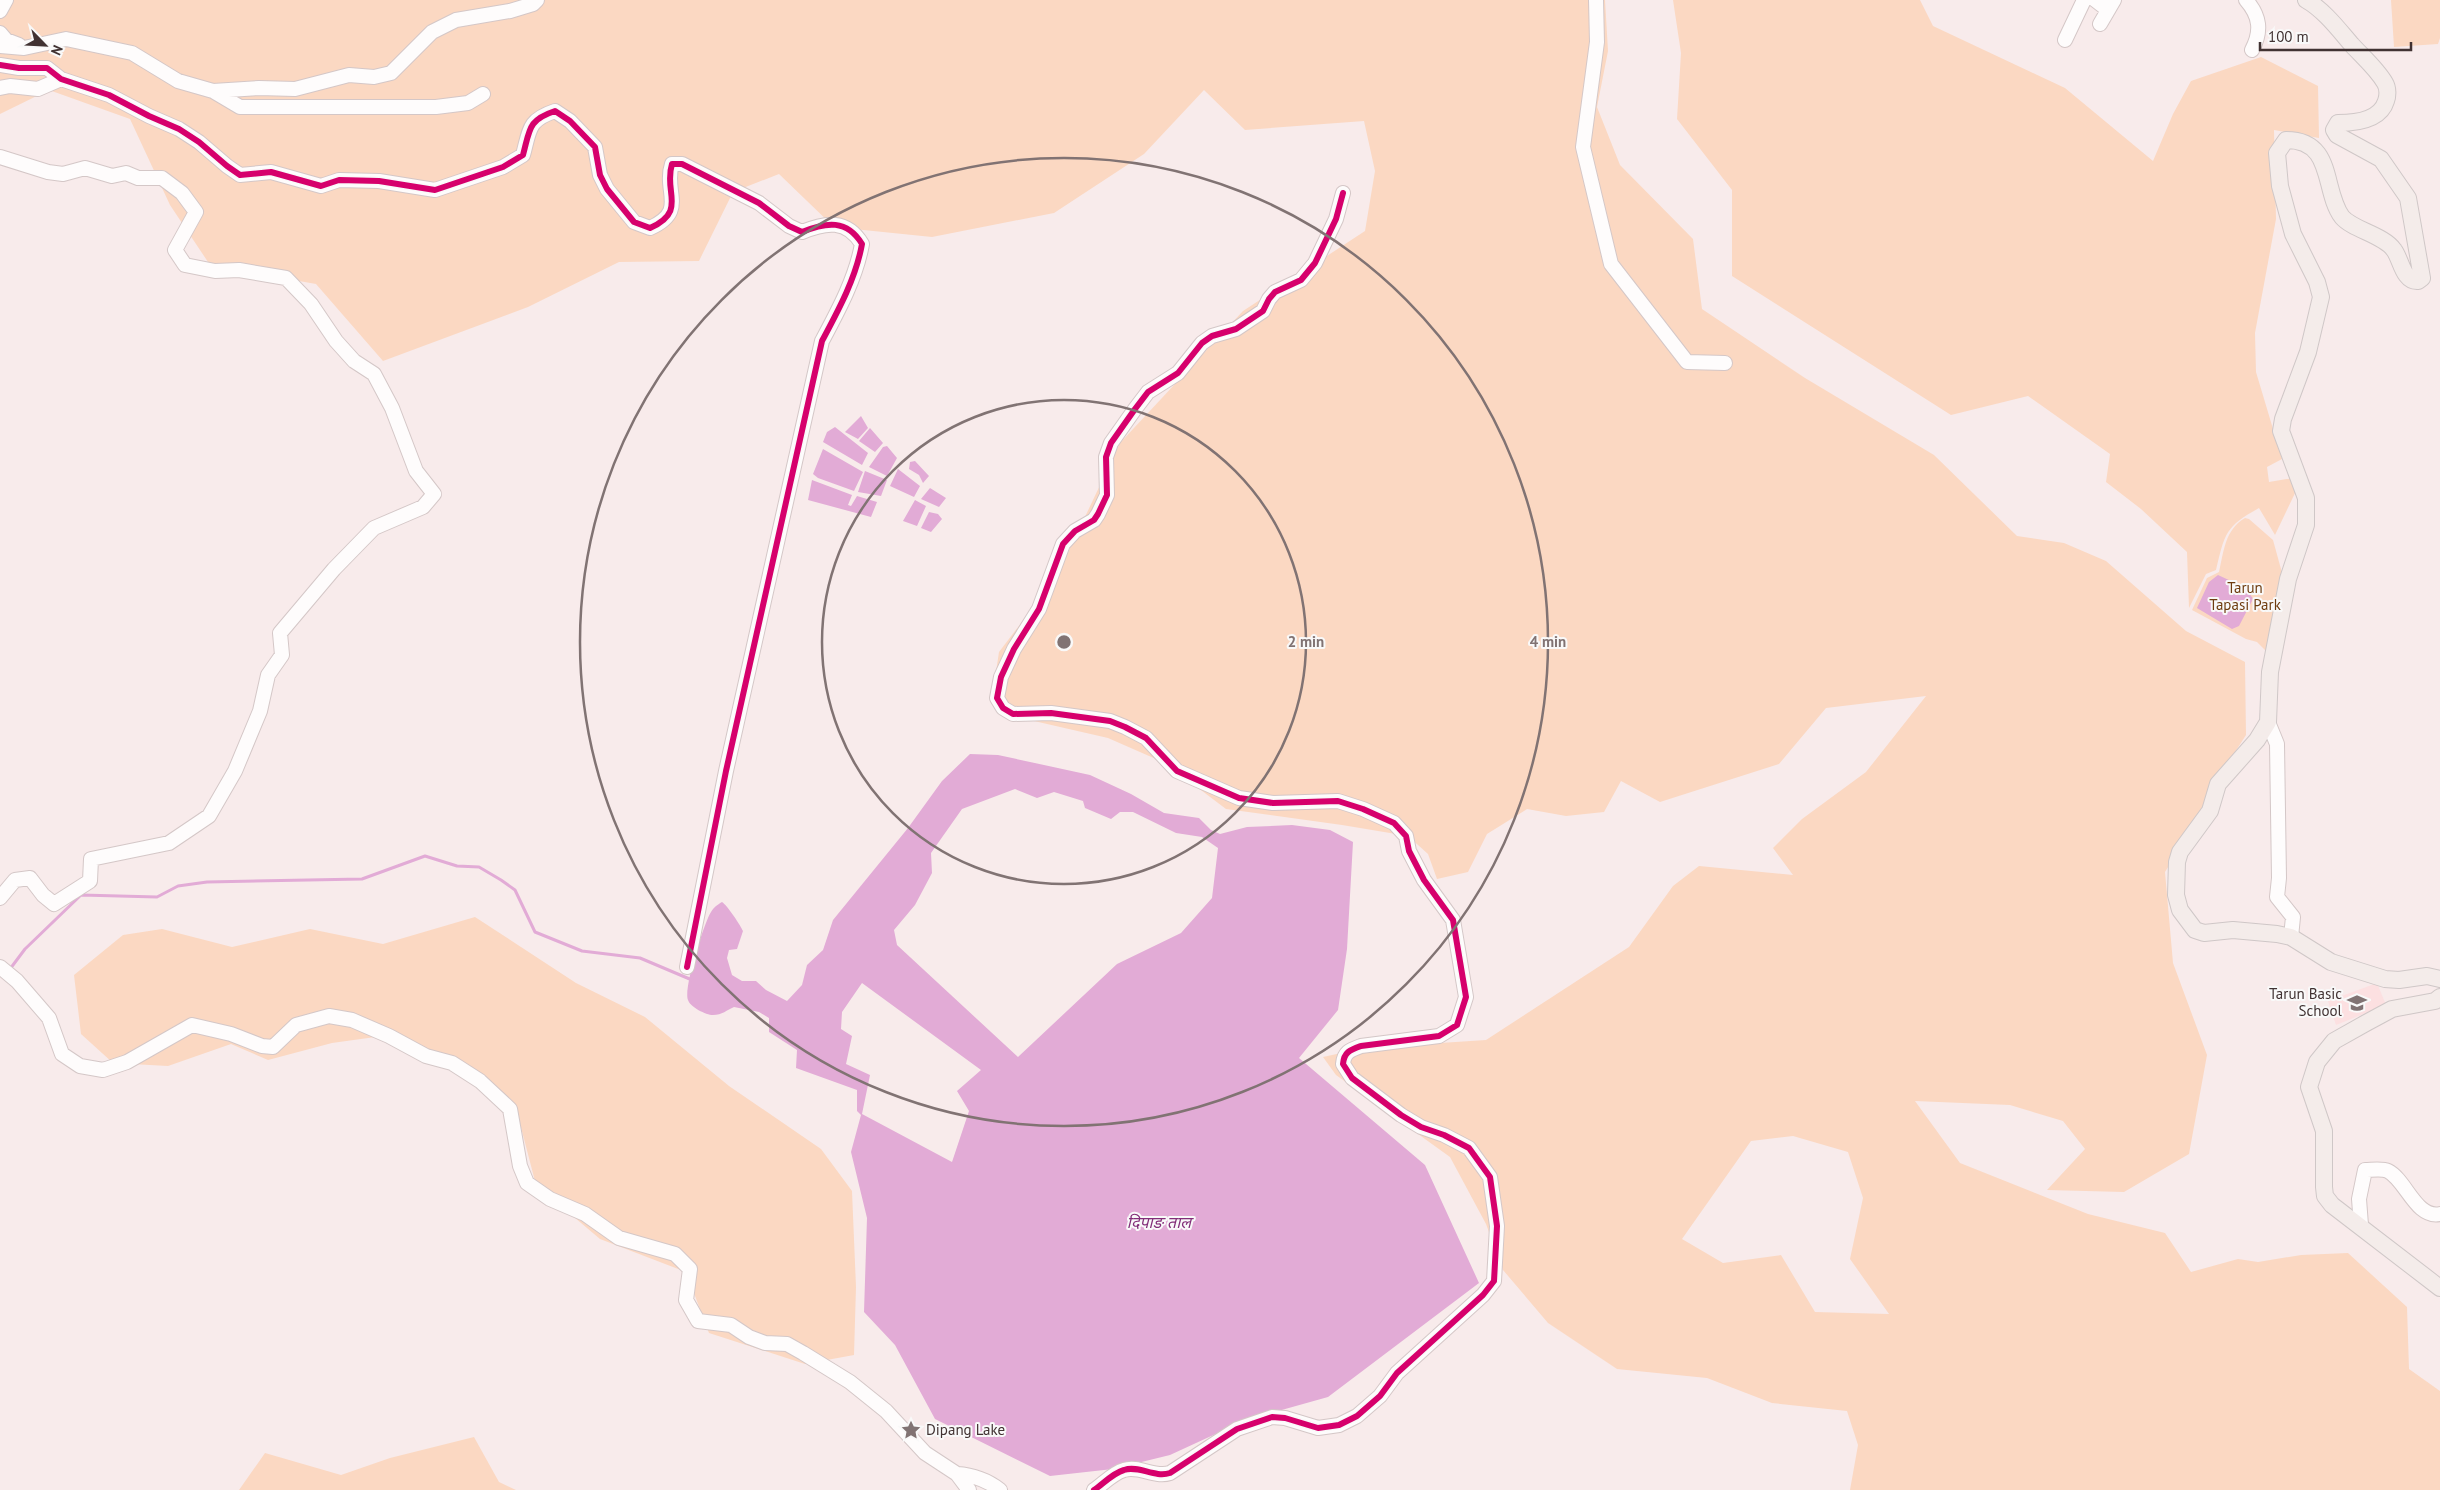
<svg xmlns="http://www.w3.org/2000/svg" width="2440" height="1490" font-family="'PT Sans','Noto Sans Devanagari',sans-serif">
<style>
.built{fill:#fce0e1}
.green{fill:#fbd8c2;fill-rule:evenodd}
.water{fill:#e2abd6;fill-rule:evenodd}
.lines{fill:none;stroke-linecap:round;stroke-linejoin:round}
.stream{stroke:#e2abd6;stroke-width:3}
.minor-casing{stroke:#d4c7c7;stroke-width:16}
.major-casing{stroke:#cfc7c7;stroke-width:18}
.minor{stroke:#fefcfc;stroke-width:14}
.major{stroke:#f4ecea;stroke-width:16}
.cycleway-casing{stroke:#f9f9f9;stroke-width:9}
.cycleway{stroke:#d6006c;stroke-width:6}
.ring{fill:none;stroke:#817373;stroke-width:2.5}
.labels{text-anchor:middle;stroke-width:4;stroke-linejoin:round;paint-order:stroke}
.park-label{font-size:15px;fill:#6e3c0f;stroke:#f9f9f9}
.poi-label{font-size:15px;fill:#413232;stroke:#f9f9f9;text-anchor:end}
.water-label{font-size:16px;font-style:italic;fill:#822d78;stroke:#f9f9f9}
.centre{fill:#817373;stroke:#f9f9f9;stroke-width:2.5}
.ring-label{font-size:15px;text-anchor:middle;font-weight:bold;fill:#817373;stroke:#f9f9f9;stroke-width:4;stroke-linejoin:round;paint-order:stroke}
</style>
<rect width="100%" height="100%" fill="#f8ebeb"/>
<path class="built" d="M 2377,983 L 2386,1005 L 2336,1025 L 2328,1001 Z"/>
<path class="green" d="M 0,0 L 1605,0 L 1608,51 L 1597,107 L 1620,165 L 1693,239 L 1702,309 L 1805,378 L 1934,455 L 2017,536 L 2064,543 L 2106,561 L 2186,631 L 2245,662 L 2246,735 L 2217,780 L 2196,822 L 2165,872 L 2173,963 L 2207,1055 L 2189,1154 L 2124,1192 L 2047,1190 L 2085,1149 L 2063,1121 L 2010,1105 L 1915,1101 L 1960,1163 L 2088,1214 L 2165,1233 L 2191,1272 L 2238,1259 L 2258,1262 L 2301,1255 L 2348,1253 L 2407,1307 L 2409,1369 L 2440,1391 L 2440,1490 L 1850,1490 L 1858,1445 L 1847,1411 L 1772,1403 L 1707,1378 L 1617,1369 L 1548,1323 L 1503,1270 L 1486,1224 L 1450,1157 L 1336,1075 L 1323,1057 L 1364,1048 L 1486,1040 L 1629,947 L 1673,886 L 1699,866 L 1793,875 L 1773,848 L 1802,819 L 1866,772 L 1926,696 L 1826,708 L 1779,764 L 1660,802 L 1621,781 L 1604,812 L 1566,816 L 1527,809 L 1487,834 L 1468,872 L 1437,879 L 1428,854 L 1408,836 L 1342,825 L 1226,809 L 1165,763 L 1108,738 L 1034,721 L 992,698 L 999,652 L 1057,576 L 1120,443 L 1243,311 L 1365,231 L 1375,171 L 1364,121 L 1245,130 L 1204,90 L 1144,154 L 1054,213 L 932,237 L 834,227 L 779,174 L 733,192 L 699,261 L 619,262 L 528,307 L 383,361 L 316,284 L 210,265 L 170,205 L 130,119 L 49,90 L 0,114 ZM 1793,1136 L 1848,1152 L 1863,1198 L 1850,1259 L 1889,1314 L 1815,1312 L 1781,1255 L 1723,1263 L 1682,1239 L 1751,1141 Z
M 1673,0 L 1920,0 L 1933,26 L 2065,88 L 2153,161 L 2173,114 L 2191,81 L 2261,57 L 2318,86 L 2319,138 L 2274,130 L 2276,219 L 2255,333 L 2256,372 L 2282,459 L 2267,467 L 2269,482 L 2293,478 L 2296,491 L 2275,535 L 2259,508 C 2225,527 2225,533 2216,570 L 2206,574 L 2189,608 L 2187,552 L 2141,509 L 2106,482 L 2110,454 L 2028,396 L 1951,415 L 1732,276 L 1732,190 L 1677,119 L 1681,53 Z
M 2391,0 L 2440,0 L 2440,38 L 2438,44 L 2394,47 Z
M 2245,518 L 2249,519 L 2273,540 L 2284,580 L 2271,656 L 2257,642 L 2246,639 L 2192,610 L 2207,578 L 2219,572 C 2224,550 2225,530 2245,518 Z
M 475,917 L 576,983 L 645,1017 L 729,1086 L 821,1149 L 852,1191 L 856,1287 L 854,1355 L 805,1364 L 709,1333 L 686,1272 L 600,1239 L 536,1185 L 516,1108 L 397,1034 L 332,1043 L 268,1060 L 231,1044 L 168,1066 L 113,1063 L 81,1034 L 74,975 L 123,935 L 162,929 L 232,947 L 310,929 L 383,944 Z
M 474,1437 L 499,1482 L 516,1490 L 239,1490 L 265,1453 L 341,1475 L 390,1458 Z"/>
<path class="water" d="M 861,416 L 868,428 L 858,439 L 845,432 Z
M 835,427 L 868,453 L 862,465 L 823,442 L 827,432 Z
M 870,428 L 883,443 L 875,452 L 859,441 Z
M 887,446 L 897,458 L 887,476 L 869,467 L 883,447 Z
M 823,449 L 863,472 L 854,491 L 818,478 L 813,474 Z
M 915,461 L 929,476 L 923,483 L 919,475 L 909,469 L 910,462 Z
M 898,469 L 920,486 L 914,497 L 890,486 Z
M 865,471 L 887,480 L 881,496 L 858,492 Z
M 812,480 L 852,495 L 848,505 L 851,506 L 857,496 L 877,502 L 871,517 L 808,500 Z
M 930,488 L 946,498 L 939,507 L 921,499 Z
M 915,500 L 926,506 L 917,526 L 903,521 Z
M 929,512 L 938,514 L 942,519 L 931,532 L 921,528 Z
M 2218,575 L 2246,588 L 2253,599 L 2239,626 L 2232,629 L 2197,608 L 2209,582 Z
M 970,754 L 998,755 L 1090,775 L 1131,794 L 1164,813 L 1199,818 L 1211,830 L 1220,834 L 1247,827 L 1292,825 L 1330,830 L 1353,842 L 1347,949 L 1338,1010 L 1299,1058 L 1425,1165 L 1479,1283 L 1328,1397 L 1246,1420 L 1170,1455 L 1113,1469 L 1050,1476 L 935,1419 L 895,1345 L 864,1312 L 867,1218 L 851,1152 L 861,1115 L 857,1111 L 857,1090 L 796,1068 L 797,1050 L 769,1032 L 769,1018 L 759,1012 L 734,1007 C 727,1010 722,1015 713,1015 C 706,1015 690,1007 688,1000 C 683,989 704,923 711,912 C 714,907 717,905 722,902 C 727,905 741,926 743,931 L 737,949 L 729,950 L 727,958 L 732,975 L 742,981 L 756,981 L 766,990 L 787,1001 L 802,985 L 807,965 L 823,950 L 833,920 L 908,828 L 942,781 ZM 1015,789 L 1037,798 L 1054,792 L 1083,801 L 1085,808 L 1111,819 L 1120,812 L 1133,812 L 1176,833 L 1202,837 L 1218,848 L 1212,898 L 1181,933 L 1117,964 L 1018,1057 L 897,945 L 894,930 L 915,905 L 932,873 L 931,853 L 962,809 ZM 862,983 L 981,1070 L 957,1091 L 969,1111 L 952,1162 L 862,1114 L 870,1075 L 846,1064 L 852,1036 L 841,1029 L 842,1012 Z"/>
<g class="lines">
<path class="stream" d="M 10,969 L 25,949 L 81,895 L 157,897 L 178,886 L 207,882 L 362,879 L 425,856 L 457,866 L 479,867 L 501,880 L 515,890 L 535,932 L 582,951 L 640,958 L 692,980"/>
<defs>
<path id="minor" d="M 1596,0 L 1597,42 L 1583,147 L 1611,264 L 1687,362 L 1725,363
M 2095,0 L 2108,10
M 2246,0 C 2260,16 2262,31 2252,50
M 0,11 L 6,0
M 2100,24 L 2114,0
M 0,33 L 6,40 L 19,45
M 2065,40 L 2084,0
M 0,46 L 24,48 L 66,39 L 132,53 L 178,81 L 213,91 L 240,107 L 436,107 L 468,103 L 483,94
M 0,65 L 19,68 L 47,68 L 61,79 L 109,95 L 149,116 L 179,129 L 199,142 L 227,166 L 240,175 L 271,172 L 321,186 L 339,180 L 379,181 L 435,190 L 503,167 L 523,155 C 530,129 528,120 555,111 L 570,121 L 595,147 L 600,175 L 607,189 L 634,222 L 650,228 C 688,211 663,192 672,164 L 682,164 L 759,203 L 789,226 L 802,232 C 826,222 847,219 862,244 C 856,278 838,311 822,341 L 726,771 L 687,967
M 0,88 L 10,86 L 38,89 L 61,79
M 213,91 L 259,88 L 295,89 L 349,75 L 374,77 L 391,73 L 432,32 L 456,20 L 510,11 L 533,4 L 537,0
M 0,157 L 48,172 L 63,174 L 85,168 L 112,176 L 126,173 L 138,178 L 162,178 L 182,193 L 196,212 L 175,250 L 185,265 L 215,271 L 239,270 L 286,278 L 311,304 L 336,341 L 354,361 L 374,374 L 392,408 L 416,471 L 434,494 L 423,507 L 374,528 L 334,569 L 280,633 L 282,655 L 268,675 L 260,711 L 235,771 L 209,816 L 169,843 L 91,859 L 90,881 L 54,904 L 43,895 L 30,878 L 15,880 L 0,898
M 2268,722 L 2277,744 L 2279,878 L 2277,897 L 2293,917 L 2291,937
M 0,967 L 17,981 L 49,1018 L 62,1054 L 80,1066 L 103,1070 L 127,1062 L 192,1025 L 231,1034 L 262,1046 L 273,1047 L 296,1025 L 329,1016 L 352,1020 L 389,1036 L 426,1056 L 452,1063 L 480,1081 L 510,1109 L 520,1166 L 527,1183 L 550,1199 L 585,1214 L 619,1238 L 675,1254 L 690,1269 L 686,1300 L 698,1321 L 731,1325 L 749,1337 L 765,1343 L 787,1344 L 803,1353 L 850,1382 L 886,1411 L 925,1453 L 957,1474 L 969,1490
M 2361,1225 L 2359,1199 L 2365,1170 C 2371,1170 2382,1168 2388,1171 C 2406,1180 2416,1219 2440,1214
M 957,1474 C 974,1475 987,1480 1000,1490
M 1094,1490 C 1103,1484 1113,1473 1124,1470 C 1139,1465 1154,1478 1170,1473 L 1237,1429 L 1272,1417 L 1285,1418 L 1318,1428 L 1339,1425 L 1357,1416 L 1380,1396 L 1397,1373 L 1483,1295 L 1494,1281 L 1497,1226 L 1490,1177 L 1469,1148 L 1444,1135 L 1421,1127 L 1401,1115 L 1352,1078 L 1343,1064 C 1344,1052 1350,1050 1361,1046 L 1439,1036 L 1457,1025 L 1466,997 L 1453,920 L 1424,880 L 1409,851 L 1406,836 L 1394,823 L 1363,809 L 1338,801 L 1273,803 L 1239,798 L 1177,771 L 1146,738 L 1125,727 L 1110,721 L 1051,713 L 1013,714 L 1003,708 L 997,698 L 1001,677 L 1014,649 L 1039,609 L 1063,544 L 1075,531 L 1094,520 L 1098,514 L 1107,495 L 1106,457 L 1111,443 L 1135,409 L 1148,392 L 1178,373 L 1202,343 L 1212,336 L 1236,329 L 1263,311 L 1269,299 L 1275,292 L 1301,280 L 1315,263 L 1336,219 L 1343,193"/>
<path id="major" d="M 2306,0 C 2324,10 2339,30 2352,45 C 2363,57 2377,69 2385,83 C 2388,88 2388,96 2386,101 C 2380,121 2355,123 2338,123 L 2334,130 L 2337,135 L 2381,159 L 2408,198 L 2422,278 L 2418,281 C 2403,282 2401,259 2394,250 C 2384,235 2353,230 2342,217 C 2322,190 2335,140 2286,140 L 2277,153 L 2280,186 L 2293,234 L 2317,282 L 2321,297 L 2308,352 L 2283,419 L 2281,431 L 2306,498 L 2306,525 L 2288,579 L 2270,672 L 2268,722 L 2257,740 L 2218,784 L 2210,811 L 2180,852 L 2177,862 L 2176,895 L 2180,910 L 2195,930 L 2204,933 L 2233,930 L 2277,934 L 2291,937 L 2331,962 L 2385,979 L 2399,980 L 2427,976 L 2440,979
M 2440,997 L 2435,1001 L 2392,1009 L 2366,1023 L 2334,1041 L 2317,1062 L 2309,1087 L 2324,1131 L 2324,1187 L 2325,1196 L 2332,1205 L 2440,1288"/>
</defs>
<use href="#minor" class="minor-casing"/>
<use href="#major" class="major-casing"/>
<use href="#minor" class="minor"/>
<use href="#major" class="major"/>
<defs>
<path id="cycleway" d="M 0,65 L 19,68 L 47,68 L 61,79 L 109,95 L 149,116 L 179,129 L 199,142 L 227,166 L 240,175 L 271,172 L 321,186 L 339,180 L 379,181 L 435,190 L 503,167 L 523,155 C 530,129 528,120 555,111 L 570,121 L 595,147 L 600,175 L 607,189 L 634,222 L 650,228 C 688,211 663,192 672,164 L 682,164 L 759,203 L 789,226 L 802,232 C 826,222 847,219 862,244 C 856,278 838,311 822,341 L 726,771 L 687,967
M 1094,1490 C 1103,1484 1113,1473 1124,1470 C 1139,1465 1154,1478 1170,1473 L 1237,1429 L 1272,1417 L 1285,1418 L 1318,1428 L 1339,1425 L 1357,1416 L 1380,1396 L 1397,1373 L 1483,1295 L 1494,1281 L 1497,1226 L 1490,1177 L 1469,1148 L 1444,1135 L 1421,1127 L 1401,1115 L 1352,1078 L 1343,1064 C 1344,1052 1350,1050 1361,1046 L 1439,1036 L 1457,1025 L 1466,997 L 1453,920 L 1424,880 L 1409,851 L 1406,836 L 1394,823 L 1363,809 L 1338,801 L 1273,803 L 1239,798 L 1177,771 L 1146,738 L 1125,727 L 1110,721 L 1051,713 L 1013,714 L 1003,708 L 997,698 L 1001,677 L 1014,649 L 1039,609 L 1063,544 L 1075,531 L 1094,520 L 1098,514 L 1107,495 L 1106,457 L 1111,443 L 1135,409 L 1148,392 L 1178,373 L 1202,343 L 1212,336 L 1236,329 L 1263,311 L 1269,299 L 1275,292 L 1301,280 L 1315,263 L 1336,219 L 1343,193"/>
</defs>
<use href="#cycleway" class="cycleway-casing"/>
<use href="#cycleway" class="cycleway"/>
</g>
<g class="ring">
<circle cx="1064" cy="642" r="242"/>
<circle cx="1064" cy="642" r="484"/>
</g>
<defs>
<symbol id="school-bare" viewBox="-9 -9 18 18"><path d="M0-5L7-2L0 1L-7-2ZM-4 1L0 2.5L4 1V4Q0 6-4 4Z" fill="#817373" stroke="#f9f9f9" stroke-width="2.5" paint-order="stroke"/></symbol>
<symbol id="sight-bare" viewBox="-9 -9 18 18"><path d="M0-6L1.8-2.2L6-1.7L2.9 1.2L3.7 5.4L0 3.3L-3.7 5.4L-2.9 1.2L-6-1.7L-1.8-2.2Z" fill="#817373" stroke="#f9f9f9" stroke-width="2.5" paint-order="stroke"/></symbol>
</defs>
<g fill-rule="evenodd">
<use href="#school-bare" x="2343" y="989" width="28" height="28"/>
<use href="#sight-bare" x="897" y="1416" width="28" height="28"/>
</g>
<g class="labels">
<g class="park-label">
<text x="2245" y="593">Tarun<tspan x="2245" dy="17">Tapasi Park</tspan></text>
</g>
<g class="poi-label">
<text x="2342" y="999">Tarun Basic<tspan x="2342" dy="17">School</tspan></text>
<text x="926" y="1435" text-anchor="start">Dipang Lake</text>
</g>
<g class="water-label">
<text x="1159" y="1228">दिपाङ ताल</text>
</g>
</g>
<circle cx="1064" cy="642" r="8" class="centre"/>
<g class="ring-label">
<text x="1306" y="647">2 min</text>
<text x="1548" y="647">4 min</text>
</g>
<g transform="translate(45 45) rotate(114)" stroke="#f9f9f9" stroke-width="4" paint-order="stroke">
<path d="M0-4L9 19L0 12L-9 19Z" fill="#413232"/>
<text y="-8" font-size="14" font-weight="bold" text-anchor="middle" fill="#413232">N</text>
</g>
<path d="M2260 42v8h151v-8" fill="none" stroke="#413232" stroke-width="2.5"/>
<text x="2268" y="42" font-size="15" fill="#413232" stroke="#f9f9f9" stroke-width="4" paint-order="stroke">100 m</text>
</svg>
